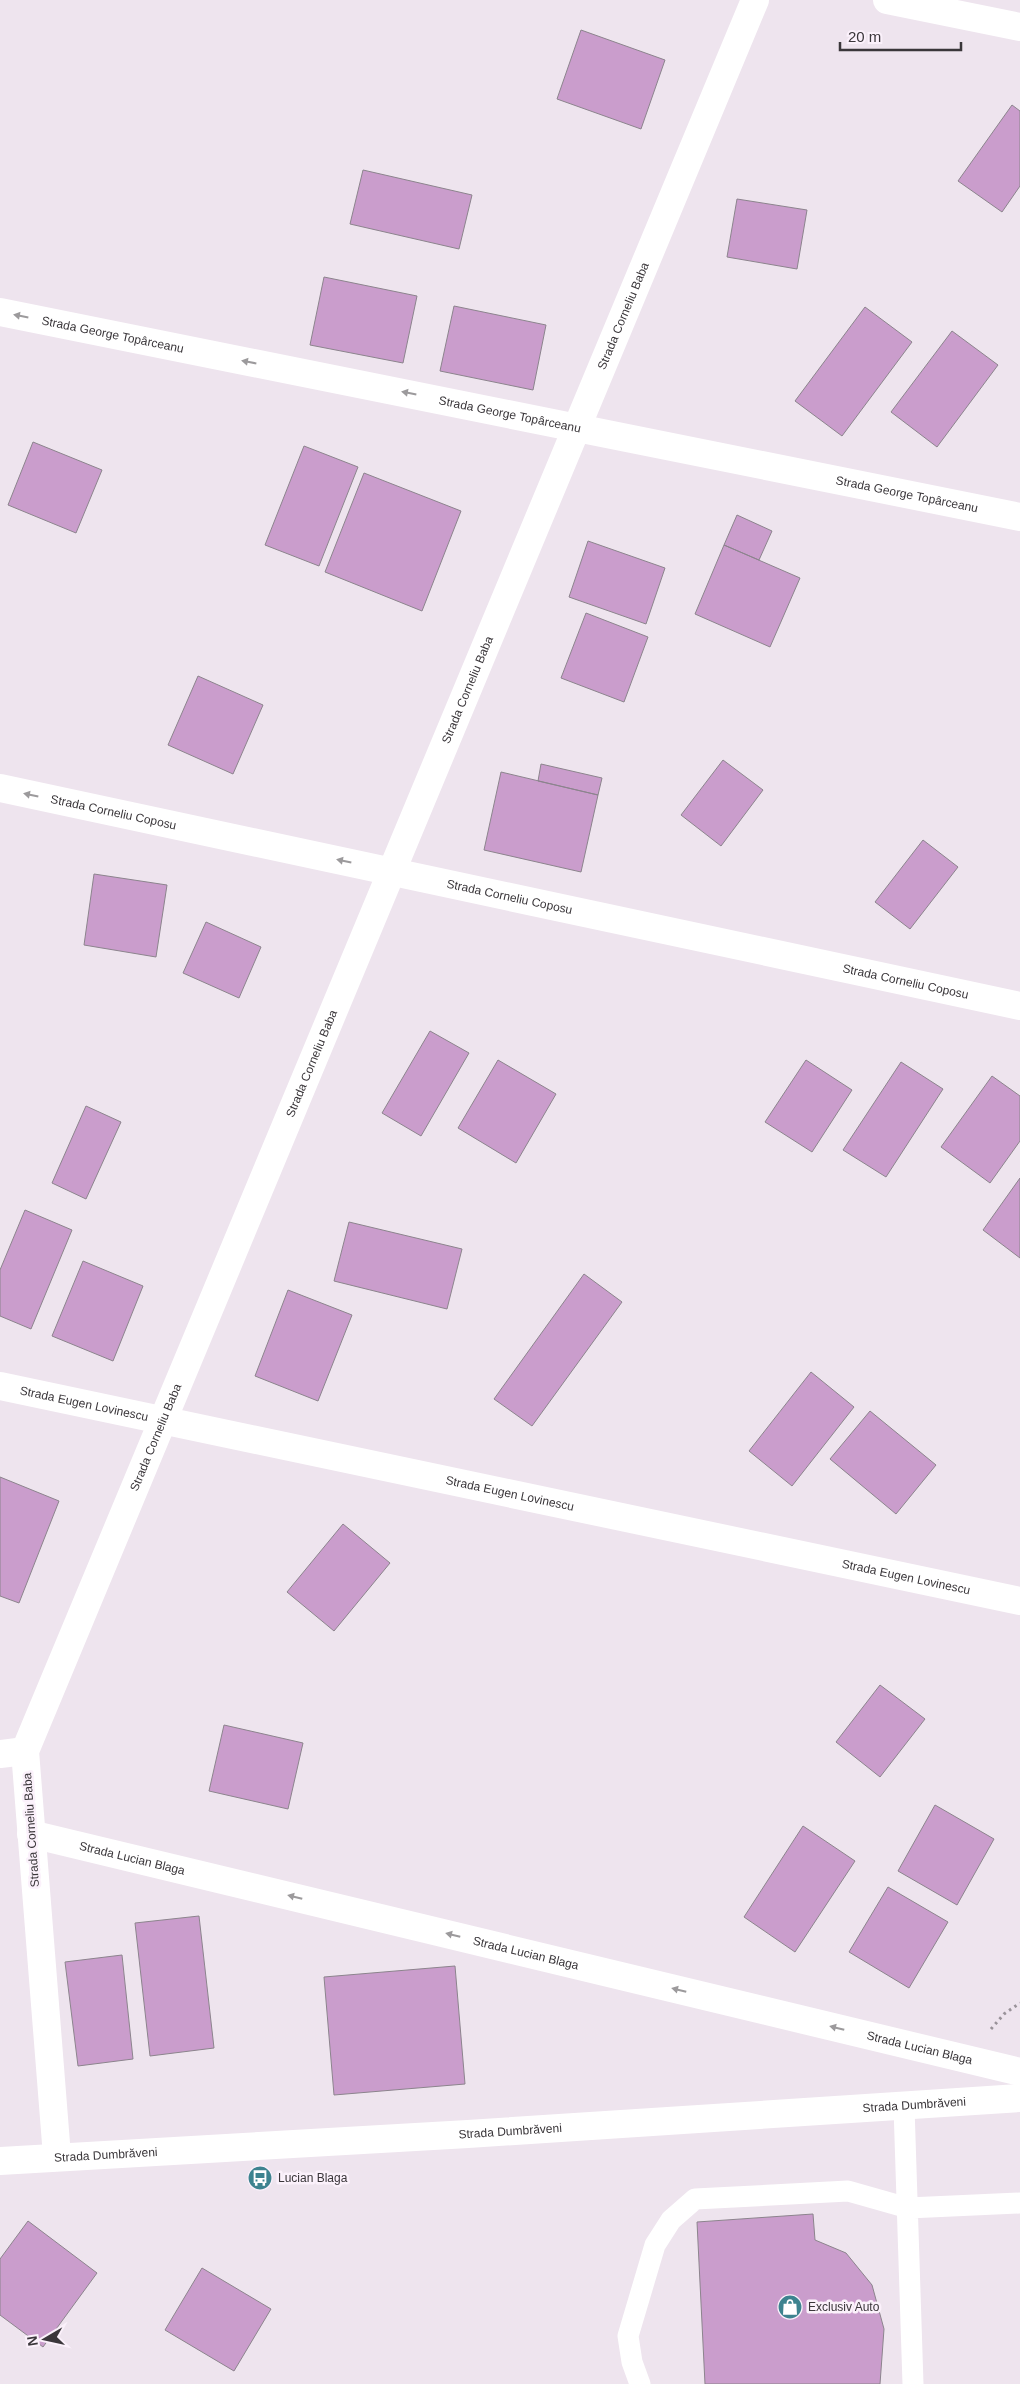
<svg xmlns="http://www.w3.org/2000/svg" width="1020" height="2384" font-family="Helvetica,sans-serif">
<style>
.building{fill:#ca9dcc;stroke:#8c848d}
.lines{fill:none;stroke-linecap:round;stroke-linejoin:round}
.path{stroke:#999299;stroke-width:3;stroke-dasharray:2.5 4;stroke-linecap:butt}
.service{stroke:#fff;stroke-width:21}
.minor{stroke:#fff;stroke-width:28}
.tertiary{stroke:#fff;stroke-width:28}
.oneway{fill:#9c9a9c}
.labels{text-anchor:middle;stroke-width:5;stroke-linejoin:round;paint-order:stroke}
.street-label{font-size:12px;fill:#3a363a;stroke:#fbf1fb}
.poi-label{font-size:12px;fill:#3a363a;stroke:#fbf1fb;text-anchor:start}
</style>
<rect width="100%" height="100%" fill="#eee4ee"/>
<path class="building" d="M 581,30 L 665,60 L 641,129 L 557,99 Z
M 1012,105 L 1020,111 L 1020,186 L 1002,212 L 958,181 Z
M 363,170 L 472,195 L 459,249 L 350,224 Z
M 737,199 L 807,210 L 797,269 L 727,257 Z
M 324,277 L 417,296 L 403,363 L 310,345 Z
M 454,306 L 546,325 L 533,390 L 440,371 Z
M 865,307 L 912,342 L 842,436 L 795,401 Z
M 952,331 L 998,365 L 937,447 L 891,412 Z
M 33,442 L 102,470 L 76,533 L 8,505 Z
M 304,446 L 358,467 L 319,566 L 265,545 Z
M 364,473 L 461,511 L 422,611 L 325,572 Z
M 737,515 L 772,531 L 759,560 L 724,545 Z
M 588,541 L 665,568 L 646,624 L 569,597 Z
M 724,545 L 800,578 L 770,647 L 695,614 Z
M 586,613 L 648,637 L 624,702 L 561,678 Z
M 198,676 L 263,705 L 233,774 L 168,745 Z
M 723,760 L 763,790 L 721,846 L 681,815 Z
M 541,764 L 602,778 L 598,795 L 538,781 Z
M 501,772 L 598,795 L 581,872 L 484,850 Z
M 923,840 L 958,867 L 910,929 L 875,902 Z
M 94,874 L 167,885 L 156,957 L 84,945 Z
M 206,922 L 261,947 L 239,998 L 183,973 Z
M 430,1031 L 469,1053 L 421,1136 L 382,1113 Z
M 498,1060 L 556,1094 L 516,1163 L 458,1128 Z
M 806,1060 L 852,1090 L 812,1152 L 765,1122 Z
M 901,1062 L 943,1089 L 886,1177 L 843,1150 Z
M 992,1076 L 1020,1096 L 1020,1141 L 990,1183 L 941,1147 Z
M 86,1106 L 121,1122 L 86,1199 L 52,1183 Z
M 1020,1178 L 1020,1258 L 983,1230 Z
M 25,1210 L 72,1230 L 31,1329 L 0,1316 L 0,1270 Z
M 349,1222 L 462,1249 L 447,1309 L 334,1281 Z
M 83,1261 L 143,1286 L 113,1361 L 52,1336 Z
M 584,1274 L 622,1302 L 532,1426 L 494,1399 Z
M 288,1290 L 352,1315 L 318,1401 L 255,1376 Z
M 811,1372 L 854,1407 L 792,1486 L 749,1451 Z
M 870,1411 L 936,1465 L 896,1514 L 830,1459 Z
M 0,1477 L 59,1501 L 19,1603 L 0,1596 Z
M 343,1524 L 390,1563 L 334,1631 L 287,1592 Z
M 880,1685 L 925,1719 L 880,1777 L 836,1742 Z
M 224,1725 L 303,1743 L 288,1809 L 209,1791 Z
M 935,1805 L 994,1839 L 957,1905 L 898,1871 Z
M 803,1826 L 855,1861 L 795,1952 L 744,1917 Z
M 888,1887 L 948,1922 L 909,1988 L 849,1952 Z
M 199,1916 L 214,2048 L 150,2056 L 135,1923 Z
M 122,1955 L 133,2059 L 78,2066 L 65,1962 Z
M 455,1966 L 465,2084 L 334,2095 L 324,1977 Z
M 813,2214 L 815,2240 L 846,2253 L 872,2285 L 884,2329 L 880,2384 L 705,2384 L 697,2222 Z
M 28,2221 L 97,2273 L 43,2347 L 0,2315 L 0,2259 Z
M 202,2268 L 271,2309 L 234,2371 L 165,2330 Z"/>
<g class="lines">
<path class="path" d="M 991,2029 L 1004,2014 L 1020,2003"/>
<path class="service" d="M 904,2107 L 913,2384
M 640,2384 L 632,2362 L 628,2336 L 655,2245 L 671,2220 L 695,2199 L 848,2191 L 908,2208 L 1020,2203"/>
<g class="minor">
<path d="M 887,0 L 1020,27"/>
<path id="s1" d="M 0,312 L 1020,517"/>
<path id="s2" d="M 0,788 L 1020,1006"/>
<path id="s3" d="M 0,1386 L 1020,1601"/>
<path d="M 0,1754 L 25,1751"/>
<path id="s4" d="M 31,1834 L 1020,2072"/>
<path id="s5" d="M 57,2156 L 25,1751 L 755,0"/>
</g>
<path class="tertiary" id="s6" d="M 0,2161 L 468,2134 L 1020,2098"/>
</g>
<defs><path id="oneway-solid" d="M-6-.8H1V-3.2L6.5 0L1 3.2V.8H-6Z" transform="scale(1.25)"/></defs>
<g class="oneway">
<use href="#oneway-solid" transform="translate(21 316) rotate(-169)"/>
<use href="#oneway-solid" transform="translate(249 362) rotate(-169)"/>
<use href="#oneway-solid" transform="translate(409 393) rotate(-169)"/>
<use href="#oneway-solid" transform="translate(31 795) rotate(-168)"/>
<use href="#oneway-solid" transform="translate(344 861) rotate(-168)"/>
<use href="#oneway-solid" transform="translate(295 1897) rotate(-166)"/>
<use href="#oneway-solid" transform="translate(453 1935) rotate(-166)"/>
<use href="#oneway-solid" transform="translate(679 1990) rotate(-166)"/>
<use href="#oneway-solid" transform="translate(837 2028) rotate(-166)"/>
</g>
<defs>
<symbol id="bus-disc" viewBox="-11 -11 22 22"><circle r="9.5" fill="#3d838f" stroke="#fbf1fb"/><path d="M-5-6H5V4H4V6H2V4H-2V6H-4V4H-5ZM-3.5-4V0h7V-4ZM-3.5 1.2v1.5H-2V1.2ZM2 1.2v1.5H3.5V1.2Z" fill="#fff"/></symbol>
<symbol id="shop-disc" viewBox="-11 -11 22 22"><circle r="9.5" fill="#3d838f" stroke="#fbf1fb"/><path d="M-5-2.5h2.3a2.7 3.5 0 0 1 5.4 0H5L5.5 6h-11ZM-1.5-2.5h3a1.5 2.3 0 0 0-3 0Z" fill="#fff"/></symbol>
</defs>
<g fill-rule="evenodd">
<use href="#bus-disc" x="246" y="2164" width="28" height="28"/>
<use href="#shop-disc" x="776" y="2293" width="28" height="28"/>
</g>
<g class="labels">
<g class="street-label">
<text dy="4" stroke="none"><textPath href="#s5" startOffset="1961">Strada Corneliu Baba</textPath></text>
<text dy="4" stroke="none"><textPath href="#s1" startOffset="115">Strada George Topârceanu</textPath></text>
<text dy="4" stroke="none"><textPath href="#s1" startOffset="520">Strada George Topârceanu</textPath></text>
<text dy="4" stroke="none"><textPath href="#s1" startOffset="925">Strada George Topârceanu</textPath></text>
<text dy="4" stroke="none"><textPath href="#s5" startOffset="1556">Strada Corneliu Baba</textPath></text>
<text dy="4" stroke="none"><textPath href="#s2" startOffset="116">Strada Corneliu Coposu</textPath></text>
<text dy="4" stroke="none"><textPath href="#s2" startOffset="521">Strada Corneliu Coposu</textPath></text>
<text dy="4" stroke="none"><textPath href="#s2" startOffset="926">Strada Corneliu Coposu</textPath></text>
<text dy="4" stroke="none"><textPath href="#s5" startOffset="1151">Strada Corneliu Baba</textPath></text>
<text dy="4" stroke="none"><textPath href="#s3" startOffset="86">Strada Eugen Lovinescu</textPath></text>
<text dy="4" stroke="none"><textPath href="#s5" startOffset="746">Strada Corneliu Baba</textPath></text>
<text dy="4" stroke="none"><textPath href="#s3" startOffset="521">Strada Eugen Lovinescu</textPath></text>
<text dy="4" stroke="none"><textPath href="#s3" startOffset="926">Strada Eugen Lovinescu</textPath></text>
<text transform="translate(31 1830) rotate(-94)" y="4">Strada Corneliu Baba</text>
<text dy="4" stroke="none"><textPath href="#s4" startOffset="104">Strada Lucian Blaga</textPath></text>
<text dy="4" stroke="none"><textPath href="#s4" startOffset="509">Strada Lucian Blaga</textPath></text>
<text dy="4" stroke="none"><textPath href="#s4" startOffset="914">Strada Lucian Blaga</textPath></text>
<text dy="4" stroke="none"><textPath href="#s6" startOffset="916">Strada Dumbrăveni</textPath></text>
<text dy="4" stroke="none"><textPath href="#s6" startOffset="511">Strada Dumbrăveni</textPath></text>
<text dy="4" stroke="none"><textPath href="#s6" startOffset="106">Strada Dumbrăveni</textPath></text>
</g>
<g class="poi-label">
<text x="278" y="2182">Lucian Blaga</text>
<text x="808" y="2311">Exclusiv Auto</text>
</g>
</g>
<g transform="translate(45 2339) rotate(261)" stroke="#fbf1fb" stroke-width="4" paint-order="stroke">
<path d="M0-4L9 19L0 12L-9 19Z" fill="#3a363a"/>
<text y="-8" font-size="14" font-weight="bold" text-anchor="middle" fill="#3a363a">N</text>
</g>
<path d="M840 42v8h121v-8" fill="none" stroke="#3a363a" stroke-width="2.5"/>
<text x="848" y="42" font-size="15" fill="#3a363a" stroke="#fbf1fb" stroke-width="4" paint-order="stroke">20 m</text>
</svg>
